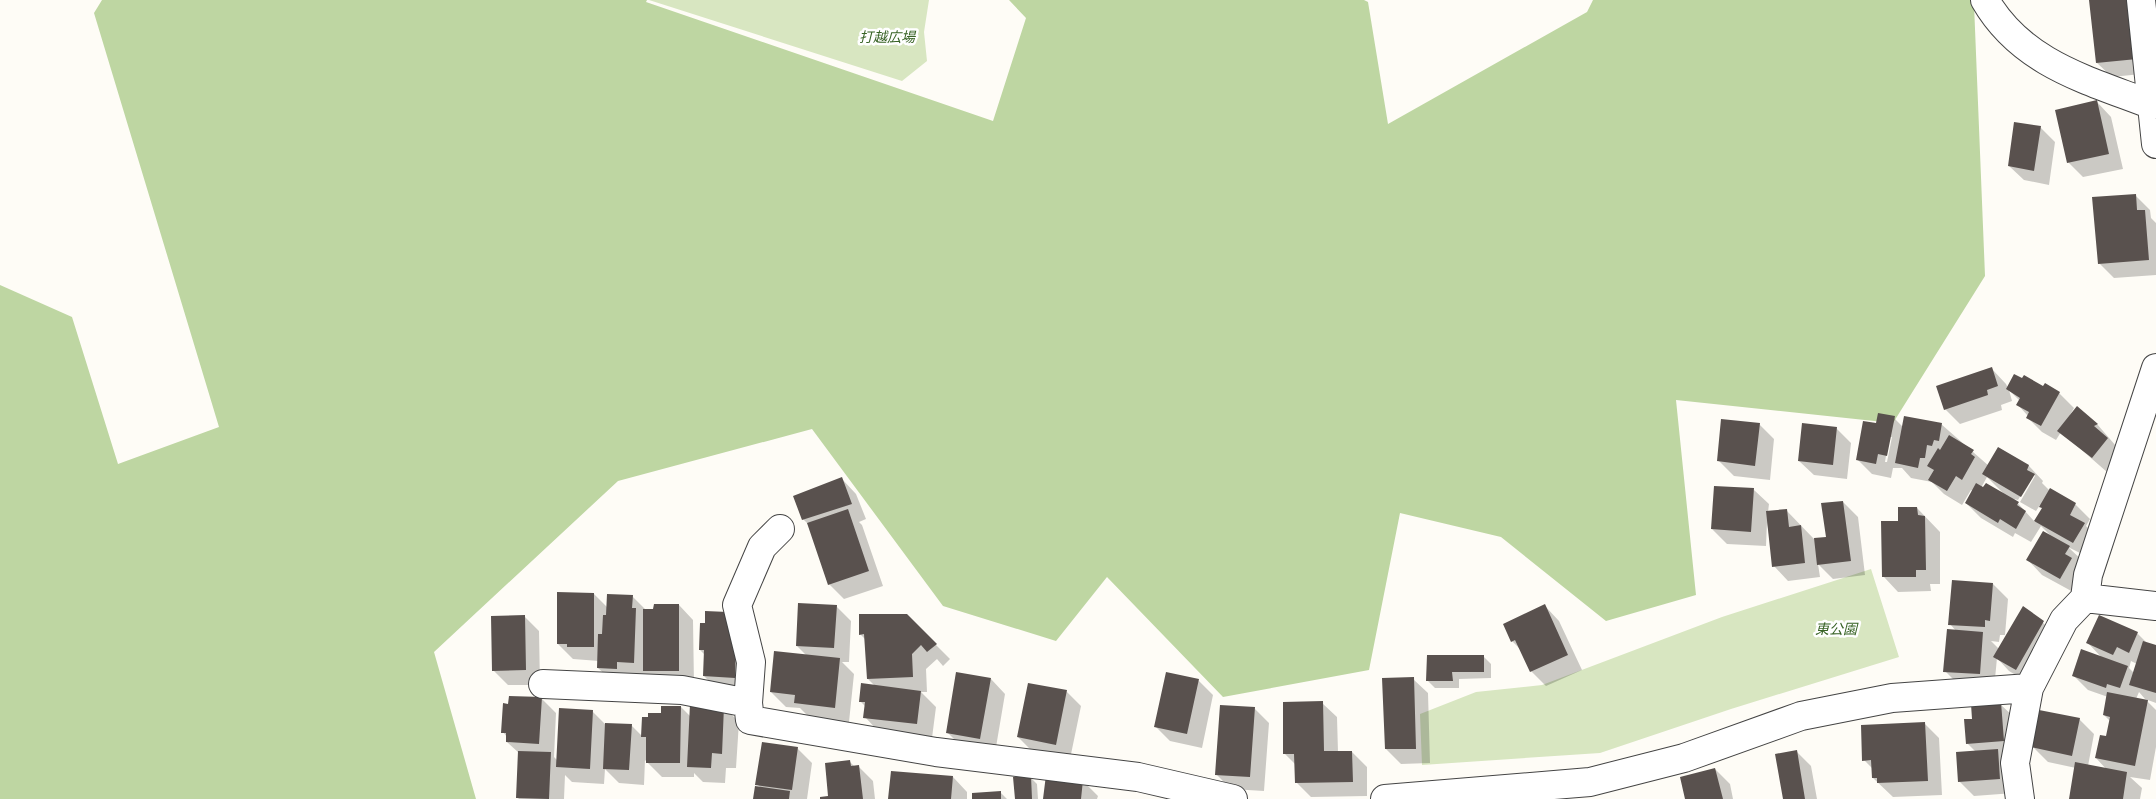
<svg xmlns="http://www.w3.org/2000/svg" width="2156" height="799" font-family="Merriweather,'Noto Sans JP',serif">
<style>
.green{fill:#d8e6c1}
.forest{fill:#bed6a2}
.shadow{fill:#0003;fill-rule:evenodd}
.building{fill:#59514e}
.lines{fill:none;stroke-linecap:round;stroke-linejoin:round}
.minor-casing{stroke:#444;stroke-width:30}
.minor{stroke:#fff;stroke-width:28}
.labels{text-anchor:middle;stroke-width:5;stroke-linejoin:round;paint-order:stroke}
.park-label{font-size:14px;font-style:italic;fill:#386326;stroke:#fff}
</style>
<rect width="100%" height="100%" fill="#fefcf6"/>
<path class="green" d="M 649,0 L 929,0 L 924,32 L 927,61 L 902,81 Z
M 1871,569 L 1899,657 L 1731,709 L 1600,753 L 1422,765 L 1420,714 L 1476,692 L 1542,685 L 1722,617 Z"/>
<path class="forest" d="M 102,0 L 647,0 L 646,2 L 993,121 L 1026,18 L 1009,0 L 1364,0 L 1368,2 L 1388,124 L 1587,12 L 1593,0 L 1970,0 L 1974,4 L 1985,276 L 1893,423 L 1676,400 L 1696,595 L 1606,621 L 1501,537 L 1400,513 L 1369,670 L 1223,697 L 1107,577 L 1056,641 L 943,606 L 812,429 L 618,481 L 434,652 L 476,799 L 0,799 L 0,285 L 72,317 L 118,464 L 219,427 L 94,13 Z"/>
<path class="shadow" d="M 2090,0 L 2151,73 L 2112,77 L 2097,63 Z
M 2097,102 L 2111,117 L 2123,169 L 2083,177 L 2068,162 Z
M 2040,127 L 2055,142 L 2049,185 L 2024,180 L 2009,166 Z
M 2135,195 L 2150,210 L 2151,218 L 2156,223 L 2156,275 L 2114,278 L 2099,263 Z
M 1992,369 L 2006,384 L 2008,388 L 2044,387 L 2059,393 L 2074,408 L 2070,415 L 2097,424 L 2122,453 L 2107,472 L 2061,432 L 2056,440 L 2042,432 L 2027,417 L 2028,416 L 2018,405 L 2020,401 L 2009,390 L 2012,401 L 2001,405 L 2002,410 L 1960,424 L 1945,409 Z
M 1894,418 L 1903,427 L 1941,424 L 1989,466 L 1999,448 L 2029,466 L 2043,481 L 2042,483 L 2050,491 L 2075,504 L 2090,519 L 2086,526 L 2099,539 L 2088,557 L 2068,547 L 2084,562 L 2075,593 L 2042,575 L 2028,560 L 2051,536 L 2041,526 L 2031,542 L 2015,533 L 2013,537 L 1981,518 L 1966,503 L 1973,491 L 1971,490 L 1962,505 L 1944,494 L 1932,482 L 1911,478 L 1902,468 L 1893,468 L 1891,478 L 1872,474 L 1857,459 L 1877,425 ZM 1889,437 L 1892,437 L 1887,462 L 1885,462 ZM 2033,474 L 2035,476 L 2020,502 L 2036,511 L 2040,505 L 2043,509 L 2035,522 L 2014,499 L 2018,500 ZM 1987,477 L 2003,493 L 1981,488 Z
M 1759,424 L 1774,439 L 1770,480 L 1734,476 L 1719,461 Z
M 1836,428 L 1851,443 L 1847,479 L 1814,475 L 1799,461 Z
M 842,479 L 856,494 L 866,519 L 859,522 L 862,525 L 883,586 L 844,599 L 829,584 L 809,525 L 803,519 Z
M 1754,490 L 1769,504 L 1768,512 L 1786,510 L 1814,539 L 1827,538 L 1843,502 L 1858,517 L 1865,575 L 1833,579 L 1818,564 L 1820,577 L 1788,581 L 1774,566 L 1767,522 L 1766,546 L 1727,544 L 1712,529 Z
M 1917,508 L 1940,532 L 1940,584 L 1930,584 L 1931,591 L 1898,592 L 1884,577 L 1900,522 Z
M 1993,584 L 2008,599 L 2005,635 L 2000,635 L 1999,642 L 1991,641 L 1999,649 L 2041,621 L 2058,637 L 2031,684 L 2009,671 L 1997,658 L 1994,689 L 1960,686 L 1945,671 L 1956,631 L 1950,624 Z
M 594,594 L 608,608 L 632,596 L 646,610 L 679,605 L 693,620 L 694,685 L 659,685 L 649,674 L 648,677 L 613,682 L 598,668 L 599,661 L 573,659 L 558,644 Z
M 836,606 L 851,621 L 849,662 L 842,662 L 854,674 L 849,722 L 810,718 L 800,708 L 786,707 L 771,692 L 807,656 L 797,646 Z
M 1545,606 L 1559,621 L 1582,670 L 1546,686 L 1531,671 L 1521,650 L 1512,641 Z
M 728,613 L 749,692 L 719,691 L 704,676 L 705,655 L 700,650 L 706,625 Z
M 906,615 L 950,659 L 943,666 L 937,659 L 926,669 L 927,692 L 921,692 L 936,707 L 932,738 L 879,732 L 865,717 L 866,707 L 860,701 L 875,686 L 868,679 L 866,640 L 860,634 Z
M 524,616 L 539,631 L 540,685 L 508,685 L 493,670 Z
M 2137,633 L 2148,644 L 2156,647 L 2156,703 L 2145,699 L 2139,692 L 2136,699 L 2147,701 L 2156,710 L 2156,747 L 2150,780 L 2130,777 L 2142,788 L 2140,799 L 2070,799 L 2076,768 L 2048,762 L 2033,747 L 2079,719 L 2094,734 L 2088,766 L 2107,770 L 2096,758 L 2107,737 L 2110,721 L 2104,715 L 2108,697 L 2088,690 L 2073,675 L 2102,658 L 2088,643 ZM 2131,661 L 2137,664 L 2134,673 L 2129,668 Z
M 1483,656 L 1491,664 L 1491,678 L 1459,679 L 1459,688 L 1435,688 L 1428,681 Z
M 991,679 L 1005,694 L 995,753 L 962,747 L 947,732 Z
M 1413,679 L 1428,693 L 1430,763 L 1401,764 L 1386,749 Z
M 1198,680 L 1213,695 L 1202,748 L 1170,741 L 1155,726 Z
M 1066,691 L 1081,706 L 1070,759 L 1033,752 L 1018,737 Z
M 541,698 L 556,713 L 554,757 L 557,760 L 592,711 L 605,724 L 631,725 L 643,737 L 649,718 L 681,707 L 691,717 L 724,707 L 739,722 L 736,768 L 726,768 L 725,783 L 703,782 L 694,773 L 694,777 L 662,777 L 645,760 L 644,785 L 619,783 L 605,769 L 604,784 L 572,782 L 565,775 L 564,799 L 519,799 L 517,797 L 519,753 L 507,742 L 507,737 L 503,732 Z
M 1322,703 L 1337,717 L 1338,752 L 1352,752 L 1367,767 L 1367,796 L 1311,797 L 1296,782 L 1296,765 L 1284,753 Z
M 2000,704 L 2015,718 L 2014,793 L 1974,796 L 1959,781 L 1976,752 L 1967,743 L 1974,720 Z
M 1254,708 L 1269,723 L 1264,791 L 1231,789 L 1216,774 Z
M 1924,723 L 1939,738 L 1942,795 L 1893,797 L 1873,778 L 1873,769 L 1864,760 Z
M 797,748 L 812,763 L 807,799 L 755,799 L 761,788 L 757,784 Z
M 1796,751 L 1811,766 L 1817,799 L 1784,799 Z
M 850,762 L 855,767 L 858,766 L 873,781 L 875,799 L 821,799 L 829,797 Z
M 1715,769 L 1730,784 L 1733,799 L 1686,799 Z
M 953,777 L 967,792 L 967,799 L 890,799 Z
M 1030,777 L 1037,784 L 1038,799 L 1016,799 Z
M 1083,781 L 1098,796 L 1097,799 L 1044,799 Z
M 1000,792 L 1007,799 L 973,799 Z"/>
<path class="building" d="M 2089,0 L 2130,0 L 2137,59 L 2096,63 Z
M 2097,100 L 2109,154 L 2067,163 L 2055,110 Z
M 2014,122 L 2041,126 L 2034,171 L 2008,166 Z
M 2136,194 L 2137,210 L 2145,210 L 2149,260 L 2098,264 L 2092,197 Z
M 1992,367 L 1998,386 L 1987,390 L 1988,395 L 1944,410 L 1936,386 Z
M 2014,374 L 2022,378 L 2024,375 L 2043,386 L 2045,383 L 2060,392 L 2041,426 L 2026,418 L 2029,412 L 2016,405 L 2020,398 L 2006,389 Z
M 2077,406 L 2098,424 L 2094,426 L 2108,438 L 2092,458 L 2057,431 Z
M 1878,413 L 1895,416 L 1887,456 L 1878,454 L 1876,464 L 1856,460 L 1863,421 L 1876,423 Z
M 1904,416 L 1942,423 L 1939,441 L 1934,440 L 1932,446 L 1927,445 L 1925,458 L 1920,458 L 1918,468 L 1895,463 Z
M 1721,419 L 1760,423 L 1755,466 L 1717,461 Z
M 1802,423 L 1837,427 L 1833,465 L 1798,461 Z
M 1949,435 L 1974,450 L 1971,454 L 1975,457 L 1962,480 L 1956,476 L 1947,491 L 1928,480 L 1934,470 L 1927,466 L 1938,448 L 1940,450 Z
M 1998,447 L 2029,465 L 2027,470 L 2035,474 L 2021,497 L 1982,474 Z
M 842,477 L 852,504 L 802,520 L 793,496 Z
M 1976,483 L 1983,487 L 1986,483 L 2019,502 L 2017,505 L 2026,511 L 2016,529 L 2000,519 L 1998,523 L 1965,503 Z
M 1714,486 L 1754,488 L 1751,532 L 1711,529 Z
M 2050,488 L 2076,503 L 2070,515 L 2085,523 L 2073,543 L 2034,521 L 2042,508 L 2039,507 Z
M 1843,501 L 1851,561 L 1817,565 L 1814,538 L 1826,537 L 1821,503 Z
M 1898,507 L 1917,507 L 1918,515 L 1925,516 L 1926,570 L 1916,570 L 1916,577 L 1882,577 L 1881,521 L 1898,521 Z
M 848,509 L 869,571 L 828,585 L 807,523 Z
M 1787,509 L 1789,527 L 1801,525 L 1805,563 L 1772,567 L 1766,511 Z
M 2043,531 L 2070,546 L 2065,554 L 2072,558 L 2060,579 L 2026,560 Z
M 1952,580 L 1993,583 L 1990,621 L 1985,620 L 1985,627 L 1948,625 Z
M 557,592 L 594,593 L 594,647 L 567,647 L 567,644 L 557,644 Z
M 607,594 L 633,595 L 632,608 L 636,608 L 634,663 L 617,662 L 617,669 L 597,668 L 598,634 L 602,634 L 603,615 L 606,615 Z
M 798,603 L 837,605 L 834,648 L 796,646 Z
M 654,604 L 679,604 L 679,671 L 643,671 L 643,609 L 653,609 Z
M 1545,604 L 1568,655 L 1530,672 L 1515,640 L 1511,642 L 1503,624 Z
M 2023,606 L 2044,621 L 2016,670 L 1993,657 Z
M 705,611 L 728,612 L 728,629 L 736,629 L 735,678 L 703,676 L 704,650 L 699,650 L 700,623 L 705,623 Z
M 859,614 L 907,614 L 937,644 L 927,652 L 921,645 L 912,654 L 913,677 L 867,679 L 864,634 L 859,635 Z
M 525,615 L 526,670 L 492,671 L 491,616 Z
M 2099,615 L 2138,632 L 2129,653 L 2117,647 L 2113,655 L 2086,643 Z
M 1947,629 L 1983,632 L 1980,674 L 1943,672 Z
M 2143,641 L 2156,645 L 2156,693 L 2129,685 Z
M 2081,649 L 2128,666 L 2120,688 L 2107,684 L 2106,688 L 2072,676 Z
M 774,651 L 840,658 L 835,708 L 794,703 L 795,695 L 770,692 Z
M 1427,655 L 1484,655 L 1484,672 L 1452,672 L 1453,681 L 1426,681 Z
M 956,672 L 991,678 L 980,739 L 946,733 Z
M 1166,672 L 1199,679 L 1187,734 L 1154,727 Z
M 1414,677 L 1416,749 L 1385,749 L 1382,678 Z
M 861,683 L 921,691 L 917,724 L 863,718 L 865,702 L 859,702 Z
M 1028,683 L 1067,690 L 1056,745 L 1017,737 Z
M 2107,692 L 2148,700 L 2135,766 L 2095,758 L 2100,735 L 2106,736 L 2110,717 L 2103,715 Z
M 509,696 L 542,697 L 539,744 L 506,742 L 506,733 L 501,733 L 503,703 L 508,704 Z
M 1323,701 L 1324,751 L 1352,751 L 1353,782 L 1295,783 L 1294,754 L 1283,754 L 1283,702 Z
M 2001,702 L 2004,741 L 1966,744 L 1964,719 L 1972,719 L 1971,704 Z
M 690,704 L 724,706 L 722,754 L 712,753 L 711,768 L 687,767 Z
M 1220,705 L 1255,707 L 1250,777 L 1215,775 Z
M 661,706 L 681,706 L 680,763 L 646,763 L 646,737 L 641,737 L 642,717 L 648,717 L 648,713 L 661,713 Z
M 559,708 L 593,710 L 590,769 L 556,767 Z
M 2039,710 L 2080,718 L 2072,756 L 2031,747 Z
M 1925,722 L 1928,781 L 1877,783 L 1877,778 L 1872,778 L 1871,760 L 1862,761 L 1861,725 Z
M 605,723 L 632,724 L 629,770 L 603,769 Z
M 762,742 L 798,747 L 792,790 L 755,785 Z
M 1998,749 L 2000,779 L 1958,782 L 1956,752 Z
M 1797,750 L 1805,799 L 1783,799 L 1775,754 Z
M 518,751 L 551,752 L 549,799 L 516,798 Z
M 850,760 L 851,766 L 859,765 L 863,799 L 820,799 L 820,797 L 828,796 L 825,763 Z
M 2075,762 L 2127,772 L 2123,799 L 2069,799 Z
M 1715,768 L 1723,799 L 1685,799 L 1680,777 Z
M 891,771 L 953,776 L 951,799 L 888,799 Z
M 1046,775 L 1083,780 L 1081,799 L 1043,799 Z
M 1031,776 L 1032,799 L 1015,799 L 1013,777 Z
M 755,786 L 790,791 L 789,799 L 753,799 Z
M 1001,791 L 1001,799 L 972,799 L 972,793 Z"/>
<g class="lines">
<defs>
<path id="minor" d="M 1985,0 C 2022,64 2088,80 2152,105
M 2141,0 L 2156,144
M 2085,598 L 2156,606
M 543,684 L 682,690 L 748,703 L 750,720 L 936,752 L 1138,777 L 1233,799
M 748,703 L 751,662 L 737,605 L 762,547 L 780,529
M 1385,799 L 1590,782 L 1684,758 L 1801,716 L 1892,698 L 2029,688
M 2020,799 L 2015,763 L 2029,688 L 2064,620 L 2085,598 L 2088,575 L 2156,368"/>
</defs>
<use href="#minor" class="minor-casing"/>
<use href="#minor" class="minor"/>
</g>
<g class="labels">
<g class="park-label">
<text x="887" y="42">打越広場</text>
<text x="1836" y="634">東公園</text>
</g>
</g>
</svg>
